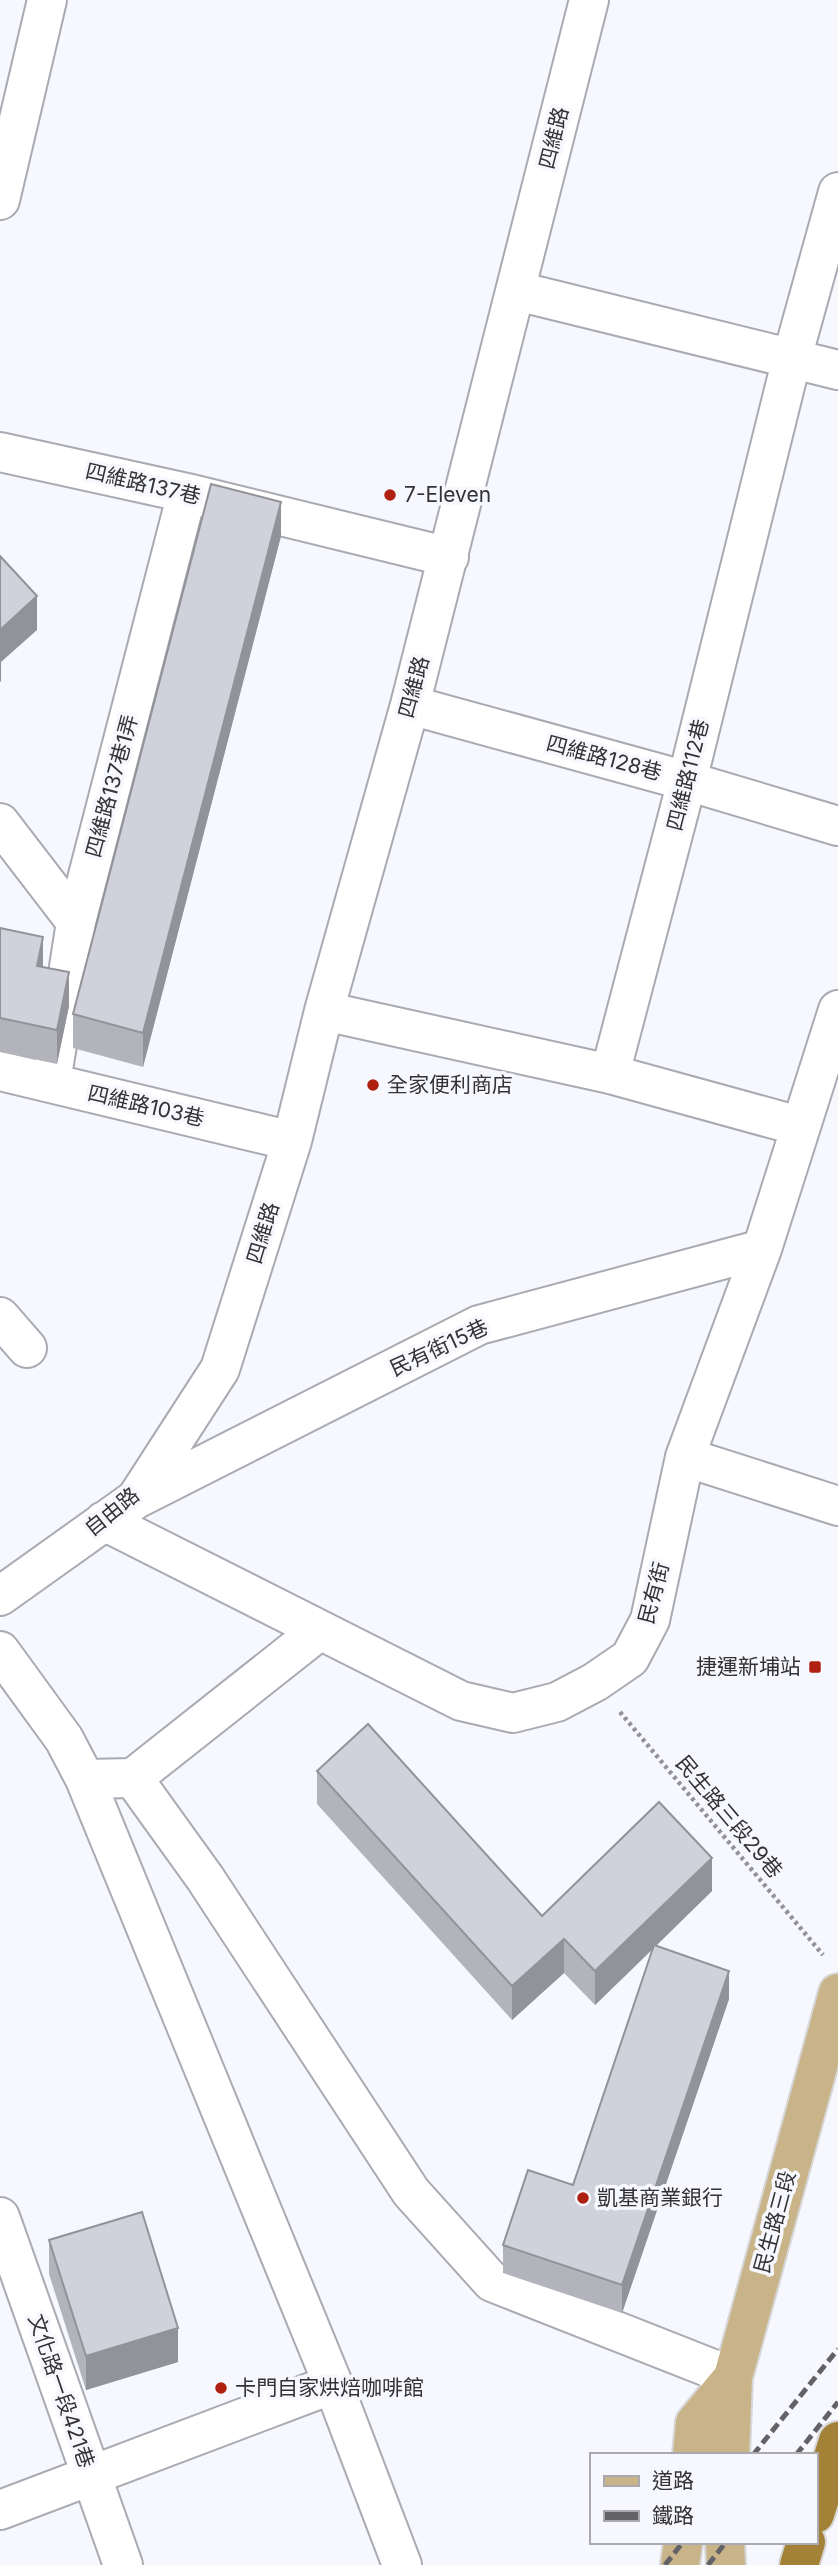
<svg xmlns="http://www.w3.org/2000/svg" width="838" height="2565" font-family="Inter,'Noto Sans TC',sans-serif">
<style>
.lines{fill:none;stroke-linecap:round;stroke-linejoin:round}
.minor-casing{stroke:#a9aab2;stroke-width:42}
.major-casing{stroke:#d6d6d7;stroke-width:42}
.highway-casing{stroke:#d6d6d7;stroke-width:42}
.path{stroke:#929297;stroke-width:4.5;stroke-dasharray:3.5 3.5;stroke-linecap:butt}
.minor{stroke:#fff;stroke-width:38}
.major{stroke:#c8b488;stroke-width:38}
.highway{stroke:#a38238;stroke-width:38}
.rail{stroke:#636367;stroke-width:5;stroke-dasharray:10 5;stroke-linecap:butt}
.wall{fill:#b3b4bb}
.shaded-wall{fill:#929299}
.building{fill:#d0d1da;stroke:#929299;stroke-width:2}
.poi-dot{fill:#af2010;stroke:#f7f8fe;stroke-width:2.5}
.labels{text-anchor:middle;stroke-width:7;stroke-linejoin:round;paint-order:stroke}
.street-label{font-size:21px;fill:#333336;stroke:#f7f8fe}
.poi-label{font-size:21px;fill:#333336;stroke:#f7f8fe;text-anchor:start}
</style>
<rect width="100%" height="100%" fill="#f7f8fe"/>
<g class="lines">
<defs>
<path id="minor" d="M 0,200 L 47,0
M 517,291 L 838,370
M 0,452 L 187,493 L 449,557
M 410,705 L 687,781 L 838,826
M 0,823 L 76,922
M 324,1011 L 610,1074 L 799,1126
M 0,1071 L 292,1141
M 610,1074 L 687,781 L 792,358 L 838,192
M 51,1083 L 76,922 L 187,493
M 0,1317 L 27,1348
M 685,1457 L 838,1506
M 136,1499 L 479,1325 L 762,1249
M 104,1521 L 461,1701 L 513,1713 L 557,1702 L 595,1682 L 630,1658 L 650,1620 L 685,1457 L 762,1249 L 838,1010
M 0,1596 L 136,1499 L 220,1369 L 292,1141 L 324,1011 L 410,705 L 589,0
M 0,1651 L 64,1739 L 85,1779 L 333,2384 L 402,2565
M 133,1778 L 320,1630
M 85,1779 L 133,1778 L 205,1878 L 411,2192 L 492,2282 L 733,2377
M 0,2217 L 123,2565
M 0,2510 L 333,2384"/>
<path id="major" d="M 692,2455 L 695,2423 L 733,2377
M 730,2455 L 733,2377 L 838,1993
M 725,2542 L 726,2565
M 680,2565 L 683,2542"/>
<path id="highway" d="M 815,2514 L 838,2441
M 799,2565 L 806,2542"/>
</defs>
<use href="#minor" class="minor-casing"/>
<use href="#major" class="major-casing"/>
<use href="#highway" class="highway-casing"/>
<path class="path" d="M 620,1712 L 823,1955"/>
<use href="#minor" class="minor"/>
<use href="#major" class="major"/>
<use href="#highway" class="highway"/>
<path class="rail" d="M 753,2455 L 838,2349
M 796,2455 L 838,2402
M 665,2565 L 683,2542
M 708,2565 L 726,2542"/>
</g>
<path class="wall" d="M 281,536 L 143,1067 L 73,1048 L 73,1014 Z
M 0,928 L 43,968 L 69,1006 L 57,1064 L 0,1052 Z
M 317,1771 L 542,1916 L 712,1891 L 656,1946 L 729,1999 L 622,2313 L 503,2273 L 503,2245 L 573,2185 L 653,1949 L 595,2005 L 564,1973 L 512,2020 L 317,1804 Z
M 49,2240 L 178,2362 L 86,2390 L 49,2274 Z"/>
<path class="shaded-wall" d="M 281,502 L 281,536 L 143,1067 L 143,1033 Z
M 37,596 L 37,630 L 1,662 L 1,681 L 0,682 L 0,630 Z
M 43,937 L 43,970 L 37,966 Z
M 69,972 L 69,1006 L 57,1064 L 57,1030 Z
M 712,1858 L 712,1891 L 595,2005 L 595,1971 Z
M 564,1939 L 564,1973 L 512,2020 L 512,1986 Z
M 729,1971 L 729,1999 L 622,2313 L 622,2285 Z
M 178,2328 L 178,2362 L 86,2390 L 86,2356 Z"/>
<path class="building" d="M 211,484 L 281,502 L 143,1033 L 73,1014 Z
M 0,556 L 37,596 L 0,630 Z
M 0,928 L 43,937 L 37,966 L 69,972 L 57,1030 L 0,1018 Z
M 368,1724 L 542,1916 L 659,1802 L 712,1858 L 595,1971 L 564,1939 L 512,1986 L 317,1771 Z
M 654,1945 L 729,1971 L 622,2285 L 503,2245 L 528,2170 L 573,2185 Z
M 142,2212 L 178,2328 L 86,2356 L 49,2240 Z"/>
<g class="poi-dot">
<circle cx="390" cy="495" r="7"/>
<circle cx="373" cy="1085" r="7"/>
<rect x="808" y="1660" width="14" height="14" rx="3.5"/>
<circle cx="583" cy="2198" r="7"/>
<circle cx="221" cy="2388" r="7"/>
</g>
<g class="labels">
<g class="street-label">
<text transform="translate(554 138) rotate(-76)" y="7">四維路</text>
<text transform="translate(143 484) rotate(13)" y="7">四維路137巷</text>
<text transform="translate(414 687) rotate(-75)" y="7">四維路</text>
<text transform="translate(604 758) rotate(15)" y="7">四維路128巷</text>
<text transform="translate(688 775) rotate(-76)" y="7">四維路112巷</text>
<text transform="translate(112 786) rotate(-75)" y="7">四維路137巷1弄</text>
<text transform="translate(146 1106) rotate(13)" y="7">四維路103巷</text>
<text transform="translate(263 1233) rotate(-73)" y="7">四維路</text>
<text transform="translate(439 1348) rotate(-25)" y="7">民有街15巷</text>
<text transform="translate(112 1512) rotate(-39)" y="7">自由路</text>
<text transform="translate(654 1593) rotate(-75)" y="7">民有街</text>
<text transform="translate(729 1817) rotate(50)" y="7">民生路三段29巷</text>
<text transform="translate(775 2222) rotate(-75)" y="7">民生路三段</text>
<text transform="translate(61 2391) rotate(71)" y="7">文化路一段421巷</text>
</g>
<g class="poi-label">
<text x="404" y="502">7-Eleven</text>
<text x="387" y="1092">全家便利商店</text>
<text x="801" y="1674" text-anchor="end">捷運新埔站</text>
<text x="597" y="2205">凱基商業銀行</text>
<text x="235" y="2395">卡門自家烘焙咖啡館</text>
</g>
</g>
<rect x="590" y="2453" width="228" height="91" fill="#f7f8fe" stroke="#a9a9ae" stroke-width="2"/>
<rect x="604" y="2476" width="35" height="10" fill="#c8b488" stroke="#a9a9ae" stroke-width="2"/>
<text x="652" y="2488" font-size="21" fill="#333336">道路</text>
<rect x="604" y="2511" width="35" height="10" fill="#636367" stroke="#a9a9ae" stroke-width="2"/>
<text x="652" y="2523" font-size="21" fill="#333336">鐵路</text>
</svg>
